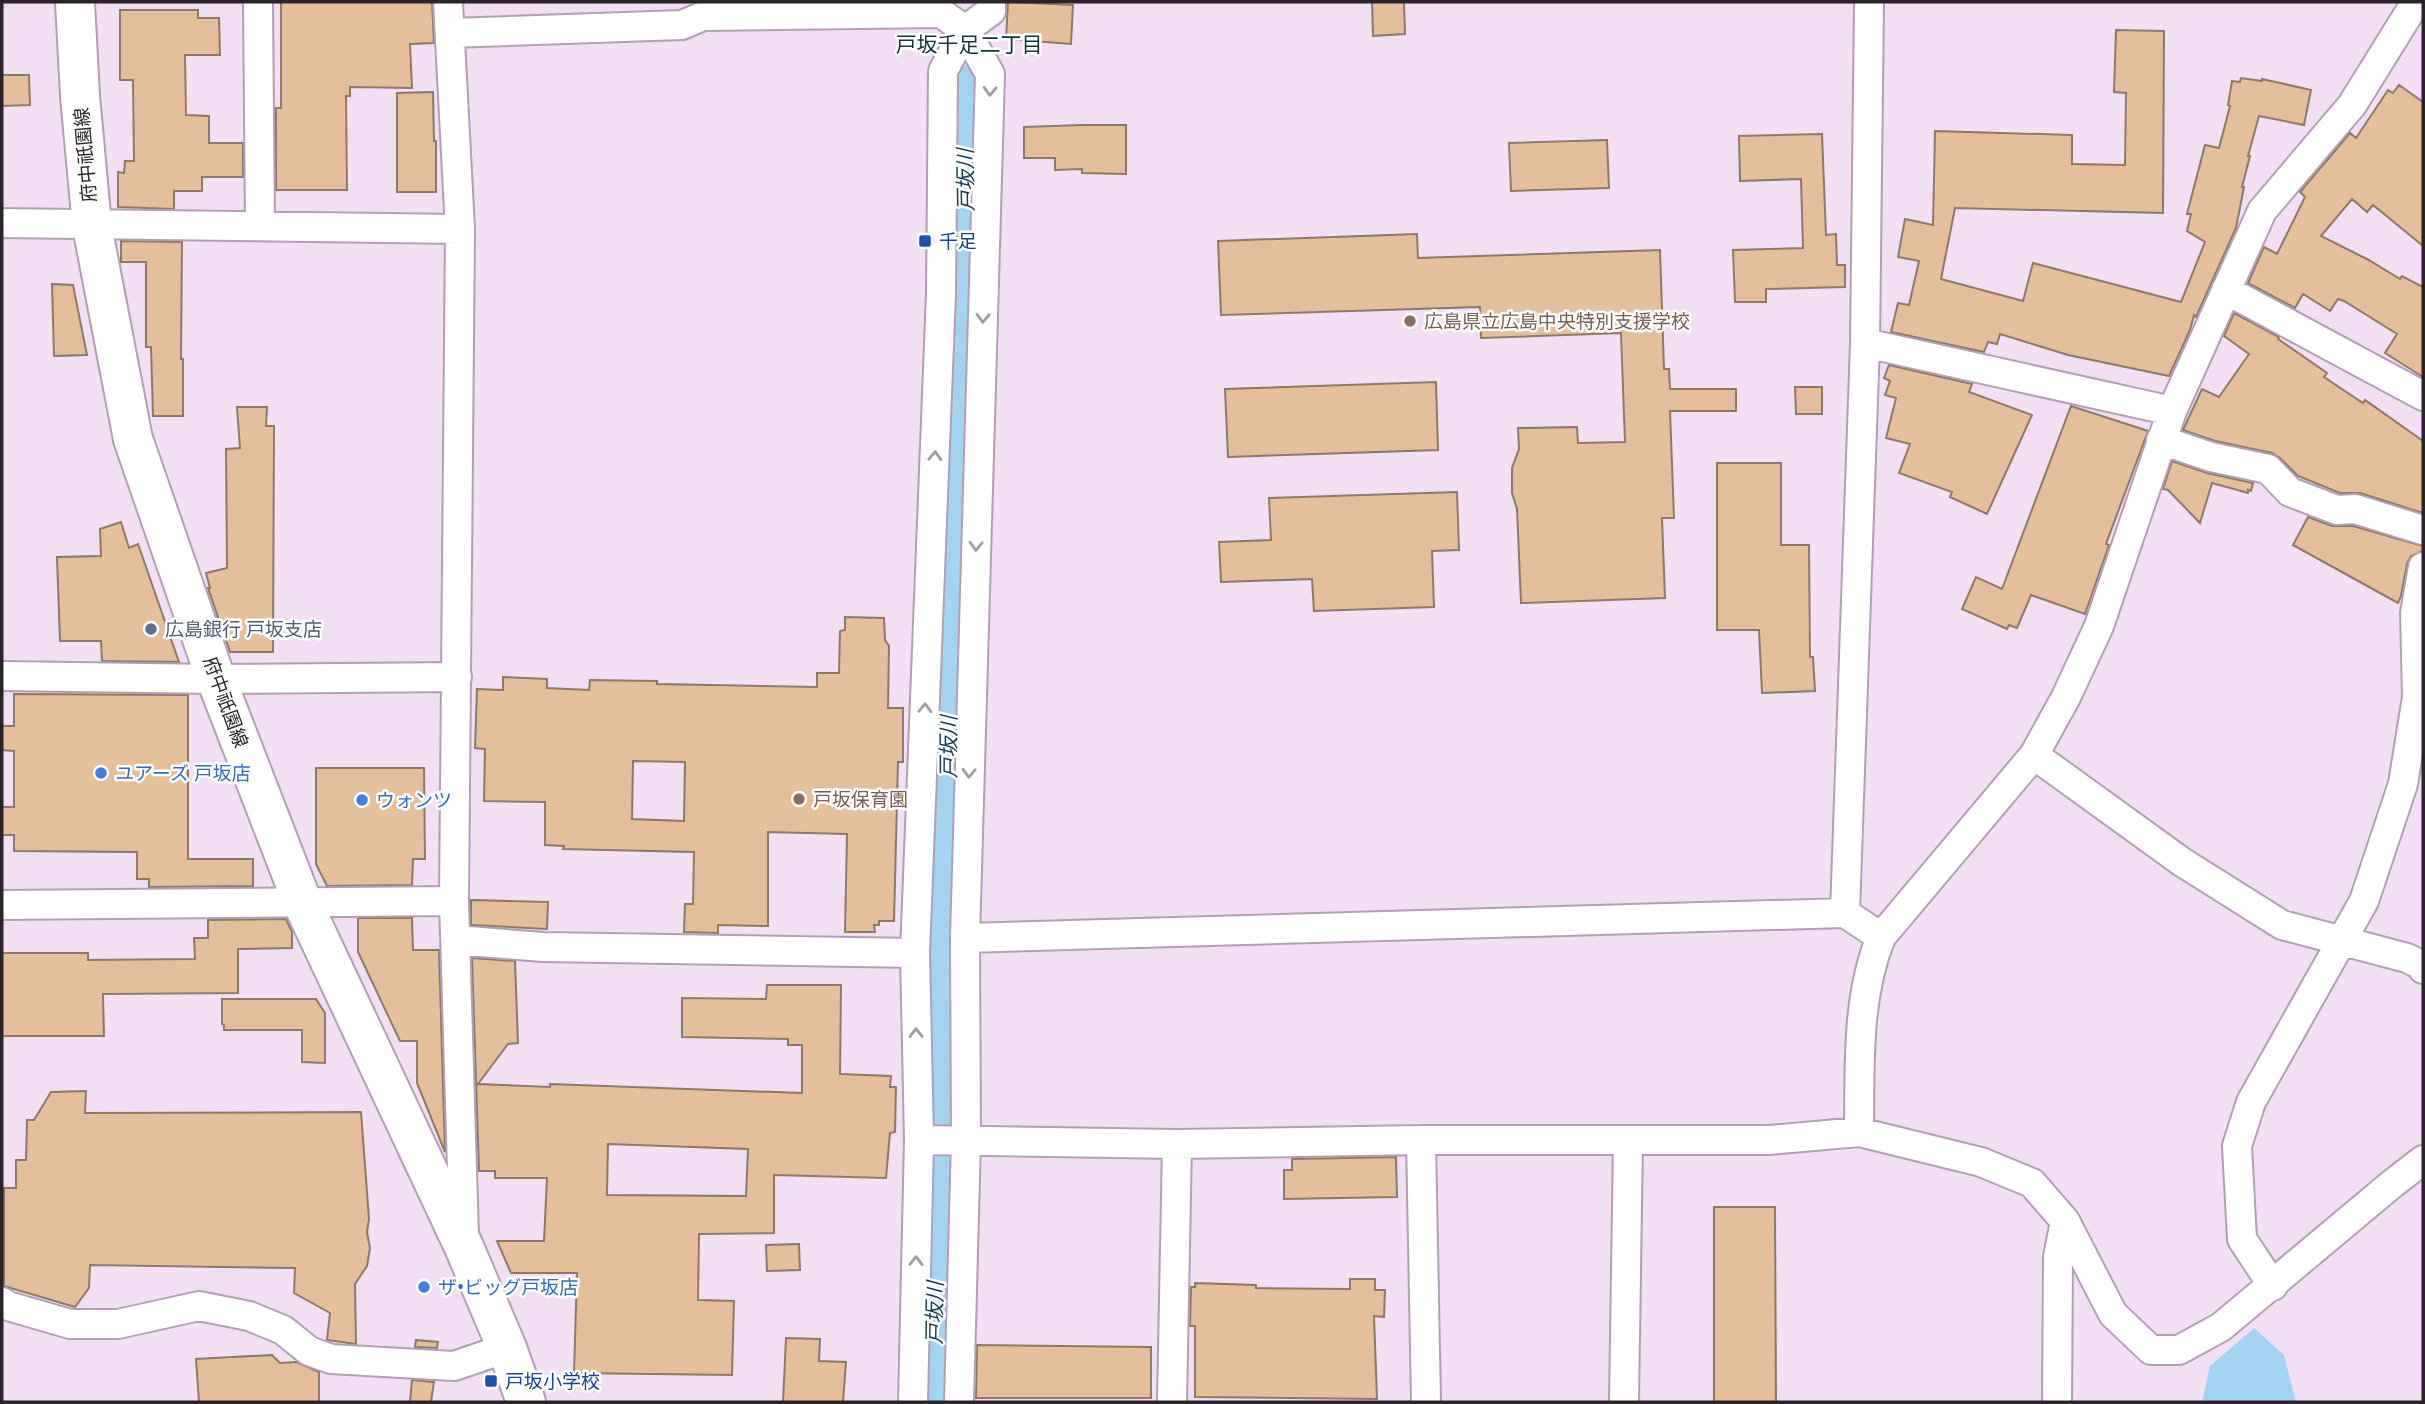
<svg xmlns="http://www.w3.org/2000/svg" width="2425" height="1404" font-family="'Noto Sans','Noto Sans JP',sans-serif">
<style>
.water{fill:#a2d3f1}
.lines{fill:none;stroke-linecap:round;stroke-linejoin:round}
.river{stroke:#a2d3f1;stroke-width:51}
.building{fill:#e5bf99;stroke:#8c7967;stroke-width:2;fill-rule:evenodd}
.street-casing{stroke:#b39fb4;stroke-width:32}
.secondary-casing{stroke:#b39fb4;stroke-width:42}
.street{stroke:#fff;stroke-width:28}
.secondary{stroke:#fff;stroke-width:38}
.oneway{stroke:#9f9ca0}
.transit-dot{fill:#1a4fb4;stroke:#fff;stroke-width:2.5}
.education-dot{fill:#8d6e63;stroke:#fff;stroke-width:2.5}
.service-dot{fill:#5c6f8a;stroke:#fff;stroke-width:2.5}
.shop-dot{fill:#3f7fe0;stroke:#fff;stroke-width:2.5}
.labels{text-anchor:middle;stroke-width:5;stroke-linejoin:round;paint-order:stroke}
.street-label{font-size:19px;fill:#2a232b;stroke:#fff}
.transit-label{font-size:19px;fill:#164399;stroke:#fff;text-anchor:start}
.education-label{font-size:19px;fill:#785e54;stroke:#fff;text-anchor:start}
.service-label{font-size:19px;fill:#4e5e75;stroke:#fff;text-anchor:start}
.shop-label{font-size:19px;fill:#366cbe;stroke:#fff;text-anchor:start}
.neighbourhood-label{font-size:21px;fill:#113338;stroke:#fff}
.water-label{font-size:21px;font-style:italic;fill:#153c51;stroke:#fff}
</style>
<rect width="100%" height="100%" fill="#f3dff4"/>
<path class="water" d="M 2254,1328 L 2284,1355 L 2296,1402 L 2202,1402 L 2210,1366 Z"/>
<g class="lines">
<path class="river" d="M 933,1402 L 949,756 L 947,570 L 953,411 L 967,268 L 962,174 L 964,91"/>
</g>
<path class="building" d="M 281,2 L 432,2 L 434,43 L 410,44 L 412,88 L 350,87 L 350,96 L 346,96 L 347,190 L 276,190 L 276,108 L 281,108 Z
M 1008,2 L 1073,5 L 1071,44 L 1006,39 Z
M 1372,2 L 1404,2 L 1405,34 L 1373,36 Z
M 120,10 L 198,10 L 198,18 L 219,18 L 220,55 L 185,55 L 186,115 L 209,116 L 209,143 L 243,143 L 243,177 L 202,177 L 202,191 L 174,191 L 174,209 L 118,207 L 118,172 L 124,173 L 125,161 L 134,161 L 133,80 L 120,80 Z
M 2116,30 L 2164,31 L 2163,213 L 1955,208 L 1941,279 L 2023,301 L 2033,263 L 2181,302 L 2205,242 L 2187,231 L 2191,214 L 2187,214 L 2205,145 L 2219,148 L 2230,106 L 2228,105 L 2232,81 L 2240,82 L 2241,78 L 2262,81 L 2262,79 L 2311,90 L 2304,125 L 2259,116 L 2248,156 L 2250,156 L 2242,187 L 2244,187 L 2236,228 L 2196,317 L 2194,315 L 2190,330 L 2169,376 L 2068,355 L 2000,334 L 1997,344 L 1988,342 L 1984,352 L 1891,332 L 1898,303 L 1909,305 L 1919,261 L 1898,257 L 1905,219 L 1933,225 L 1935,131 L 2072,135 L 2072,164 L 2125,165 L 2126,93 L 2114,92 Z
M 2,75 L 29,75 L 30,105 L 2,106 Z
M 2399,85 L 2423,102 L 2423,246 L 2373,205 L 2367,212 L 2352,199 L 2321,236 L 2367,259 L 2400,279 L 2402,276 L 2423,287 L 2423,377 L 2385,353 L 2397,334 L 2344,301 L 2338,299 L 2330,311 L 2303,294 L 2295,308 L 2248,283 L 2264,247 L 2277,254 L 2305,197 L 2300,192 L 2350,133 L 2356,138 L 2388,90 L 2393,93 Z
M 433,92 L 434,141 L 436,141 L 436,192 L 397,192 L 397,93 Z
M 1082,125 L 1126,125 L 1126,174 L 1082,173 L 1082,169 L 1055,170 L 1055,158 L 1024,158 L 1024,127 Z
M 1822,134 L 1826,235 L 1836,234 L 1837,265 L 1845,265 L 1845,287 L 1766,289 L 1766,302 L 1735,302 L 1733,250 L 1803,248 L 1801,179 L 1740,181 L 1739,136 Z
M 1607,140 L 1609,188 L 1511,191 L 1509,143 Z
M 1417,234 L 1418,258 L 1660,250 L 1664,369 L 1669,369 L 1670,389 L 1736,389 L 1736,411 L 1670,411 L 1674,518 L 1662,518 L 1665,598 L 1521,603 L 1517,509 L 1512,493 L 1512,468 L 1519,449 L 1518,428 L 1577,427 L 1578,443 L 1625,442 L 1621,333 L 1481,338 L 1480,307 L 1221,315 L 1218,241 Z
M 121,241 L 182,242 L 181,359 L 183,359 L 183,416 L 153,416 L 151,347 L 146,347 L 146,262 L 121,262 Z
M 52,284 L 73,285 L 87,355 L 54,356 Z
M 2234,313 L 2279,337 L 2278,339 L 2327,373 L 2324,377 L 2363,403 L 2365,400 L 2423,441 L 2423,513 L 2360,493 L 2340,493 L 2298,476 L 2280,458 L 2272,453 L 2215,441 L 2183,430 L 2202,389 L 2219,397 L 2249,354 L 2224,336 Z
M 1889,365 L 1972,384 L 1969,392 L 2032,415 L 1987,514 L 1950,497 L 1952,492 L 1899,473 L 1910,444 L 1886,438 L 1896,398 L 1885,395 L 1890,381 L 1884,378 Z
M 1436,382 L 1438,450 L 1228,457 L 1225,389 Z
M 1795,387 L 1822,387 L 1822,414 L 1796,414 Z
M 2071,406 L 2148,431 L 2106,544 L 2109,545 L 2085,614 L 2031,595 L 2017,628 L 2009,625 L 2007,629 L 1962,609 L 1976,577 L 2002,589 Z
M 237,407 L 267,407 L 266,426 L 274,426 L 273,652 L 230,652 L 208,588 L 210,588 L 206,573 L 227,568 L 226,449 L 240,448 Z
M 2172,461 L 2207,473 L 2253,483 L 2251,491 L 2248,490 L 2248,493 L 2212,483 L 2200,523 L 2168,490 L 2163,489 Z
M 1717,463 L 1781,463 L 1781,545 L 1809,545 L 1810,657 L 1813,657 L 1815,691 L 1762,693 L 1759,630 L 1717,630 Z
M 1457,492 L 1459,550 L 1432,551 L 1434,607 L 1314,611 L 1312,579 L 1221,582 L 1219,542 L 1271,540 L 1269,498 Z
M 2308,517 L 2332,526 L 2353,526 L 2423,546 L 2423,551 L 2411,556 L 2407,564 L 2401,596 L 2398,603 L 2293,545 Z
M 121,522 L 129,548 L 138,544 L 179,662 L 102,661 L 101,641 L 60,641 L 57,557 L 101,556 L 100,529 Z
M 845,617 L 884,618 L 885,640 L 889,646 L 888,708 L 903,708 L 903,762 L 898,762 L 894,921 L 879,921 L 879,925 L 874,925 L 875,932 L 845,932 L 847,834 L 768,832 L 768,926 L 718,925 L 718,933 L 684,932 L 685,904 L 693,904 L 694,852 L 563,849 L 564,846 L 545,845 L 545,802 L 484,801 L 485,749 L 475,748 L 477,689 L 503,690 L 503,677 L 547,679 L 547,688 L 589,690 L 590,680 L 657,681 L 657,684 L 817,687 L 817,673 L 839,673 L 840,631 L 845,630 ZM 633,761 L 685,762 L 684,821 L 632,819 Z
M 14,694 L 188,695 L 188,859 L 253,859 L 253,886 L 149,887 L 149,879 L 137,879 L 137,852 L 14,851 L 14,835 L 2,835 L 2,807 L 14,807 L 14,751 L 2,750 L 2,726 L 14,726 Z
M 316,768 L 424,768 L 425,859 L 413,859 L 412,885 L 327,886 L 316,864 Z
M 471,900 L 548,902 L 547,929 L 471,925 Z
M 358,918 L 412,918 L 413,950 L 439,950 L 445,1152 L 417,1083 L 417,1041 L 400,1041 L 358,952 Z
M 286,919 L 292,932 L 292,948 L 238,949 L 238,993 L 103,994 L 104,1036 L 2,1036 L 2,953 L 88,953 L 88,960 L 195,959 L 194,938 L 208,938 L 208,920 Z
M 472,958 L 515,961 L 518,1043 L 508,1044 L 478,1084 L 550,1087 L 550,1084 L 802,1093 L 802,1045 L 788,1045 L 788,1039 L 682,1037 L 682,998 L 766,999 L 767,985 L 841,985 L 840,1074 L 891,1076 L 890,1087 L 896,1087 L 895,1132 L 890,1133 L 886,1178 L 774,1175 L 774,1233 L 699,1234 L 698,1300 L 734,1301 L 732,1375 L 574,1373 L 577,1273 L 511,1273 L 497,1241 L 544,1241 L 547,1178 L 495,1178 L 495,1171 L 479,1171 ZM 608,1144 L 748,1149 L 746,1196 L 607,1195 Z
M 222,999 L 316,999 L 325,1013 L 325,1063 L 302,1062 L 302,1030 L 224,1030 L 224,1025 L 222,1024 Z
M 86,1091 L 85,1113 L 361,1112 L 369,1219 L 367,1232 L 370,1248 L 367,1266 L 355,1284 L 356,1344 L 327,1340 L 330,1313 L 294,1293 L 295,1268 L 90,1265 L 89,1288 L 75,1307 L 4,1286 L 4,1188 L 16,1188 L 16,1160 L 26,1160 L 27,1120 L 34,1120 L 51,1092 Z
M 1396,1157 L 1397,1197 L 1284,1199 L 1284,1170 L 1292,1170 L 1292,1159 Z
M 1714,1207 L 1775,1207 L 1776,1402 L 1714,1402 Z
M 799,1244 L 800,1270 L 767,1271 L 766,1245 Z
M 1350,1279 L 1375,1279 L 1375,1290 L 1385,1290 L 1384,1317 L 1374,1316 L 1377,1399 L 1195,1397 L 1195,1326 L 1190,1326 L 1191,1287 L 1195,1287 L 1195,1283 L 1256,1285 L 1256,1288 L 1350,1289 Z
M 786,1338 L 820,1339 L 819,1361 L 846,1362 L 843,1402 L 783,1402 Z
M 416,1340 L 438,1342 L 437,1348 L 415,1347 Z
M 977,1345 L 1151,1347 L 1151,1398 L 976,1398 Z
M 272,1355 L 280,1363 L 297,1362 L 319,1372 L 319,1402 L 199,1402 L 196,1359 Z
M 412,1380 L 434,1382 L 431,1402 L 410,1402 Z"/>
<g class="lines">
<defs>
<path id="street" d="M 258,2 L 260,226
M 448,2 L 460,229 L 454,901 L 464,1237
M 450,33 L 682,25 L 703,16 L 941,13 L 965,30 L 990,74 L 965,938 L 966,1140 L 959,1402
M 2,223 L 460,229
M 2226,290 L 2423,396
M 1865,343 L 2172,411
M 2161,440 L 2211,457 L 2268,469 L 2290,492 L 2337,510 L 2355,509 L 2423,530
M 2,676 L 216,679 L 457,677
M 2034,755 L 2182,862 L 2282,925 L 2407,958 L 2419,964 L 2423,969
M 2,905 L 454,901
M 1845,913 L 1865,343 L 1869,2
M 965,938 L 1845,913 L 1881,937
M 456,940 L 543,947 L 915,953
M 1859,1132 C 1860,1066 1856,999 1881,937 L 2034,755 L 2066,697 L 2099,626 L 2172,411 L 2262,211 L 2352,105 L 2416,2
M 919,1140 L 1177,1144 L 1421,1140 L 1769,1140 L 1859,1132 L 1981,1162 L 2032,1183 L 2065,1221 L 2113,1314 L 2151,1350 L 2179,1350 L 2221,1327 L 2392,1184 L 2423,1160
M 1421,1140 L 1426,1402
M 2273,1286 L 2242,1239 L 2237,1146 L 2251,1102 L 2364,901 L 2403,784 L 2417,697 L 2415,613 L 2423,567
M 2,1302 L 8,1306 L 70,1324 L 118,1324 L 199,1306 L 249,1316 L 283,1330 L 309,1351 L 331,1359 L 454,1366 L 507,1348
M 913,1402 L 919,1140 L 915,953 L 941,293 L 943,71 L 965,30 L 991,11 L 991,2
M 1172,1402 L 1177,1144
M 1624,1402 L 1628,1141
M 2057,1402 L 2058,1257 L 2065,1221"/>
<path id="secondary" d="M 75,2 L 80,96 L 92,226 L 133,439 L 216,679 L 303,904 L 464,1247 L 507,1348 L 526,1402"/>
</defs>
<use href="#street" class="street-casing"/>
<use href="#secondary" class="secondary-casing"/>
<use href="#street" class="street"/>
<use href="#secondary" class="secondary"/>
</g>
<defs><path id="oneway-chevron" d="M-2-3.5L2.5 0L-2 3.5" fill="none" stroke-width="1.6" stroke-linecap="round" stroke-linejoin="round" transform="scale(1.75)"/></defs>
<g class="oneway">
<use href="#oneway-chevron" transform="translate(990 91) rotate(92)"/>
<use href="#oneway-chevron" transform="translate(983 318) rotate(92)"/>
<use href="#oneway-chevron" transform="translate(935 456) rotate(-88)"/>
<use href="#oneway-chevron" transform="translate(976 546) rotate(92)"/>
<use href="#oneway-chevron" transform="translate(925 708) rotate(-88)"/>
<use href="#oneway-chevron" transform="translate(969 773) rotate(92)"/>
<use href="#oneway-chevron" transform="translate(916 1033) rotate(-91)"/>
<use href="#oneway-chevron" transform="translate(916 1261) rotate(-89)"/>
</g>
<g class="transit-dot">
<rect x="918" y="234" width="14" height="14" rx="3.5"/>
<rect x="484" y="1374" width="14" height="14" rx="3.5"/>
</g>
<g class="education-dot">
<circle cx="1410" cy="321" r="7"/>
<circle cx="799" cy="799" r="7"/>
</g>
<circle class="service-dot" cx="151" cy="629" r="7"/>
<g class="shop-dot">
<circle cx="101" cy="773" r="7"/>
<circle cx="362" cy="800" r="7"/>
<circle cx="424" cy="1287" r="7"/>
</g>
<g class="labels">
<g class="street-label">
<text transform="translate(85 155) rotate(-95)" y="7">府中祇園線</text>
<text transform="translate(226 702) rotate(70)" y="7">府中祇園線</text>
</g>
<g class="transit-label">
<text x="939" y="248">千足</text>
<text x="505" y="1388">戸坂小学校</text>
</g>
<g class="education-label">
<text x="1424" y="328">広島県立広島中央特別支援学校</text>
<text x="813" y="806">戸坂保育園</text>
</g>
<g class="service-label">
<text x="165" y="636">広島銀行 戸坂支店</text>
</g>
<g class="shop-label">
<text x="115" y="780">ユアーズ 戸坂店</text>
<text x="376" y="807">ウォンツ</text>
<text x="438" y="1294">ザ•ビッグ戸坂店</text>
</g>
<g class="neighbourhood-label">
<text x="969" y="52">戸坂千足二丁目</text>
</g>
<g class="water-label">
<text transform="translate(966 180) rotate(-91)" y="7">戸坂川</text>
<text transform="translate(949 747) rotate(-90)" y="7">戸坂川</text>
<text transform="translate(935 1313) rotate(-89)" y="7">戸坂川</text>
</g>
</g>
<rect width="2425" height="1404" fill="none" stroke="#2a232b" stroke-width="7"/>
</svg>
